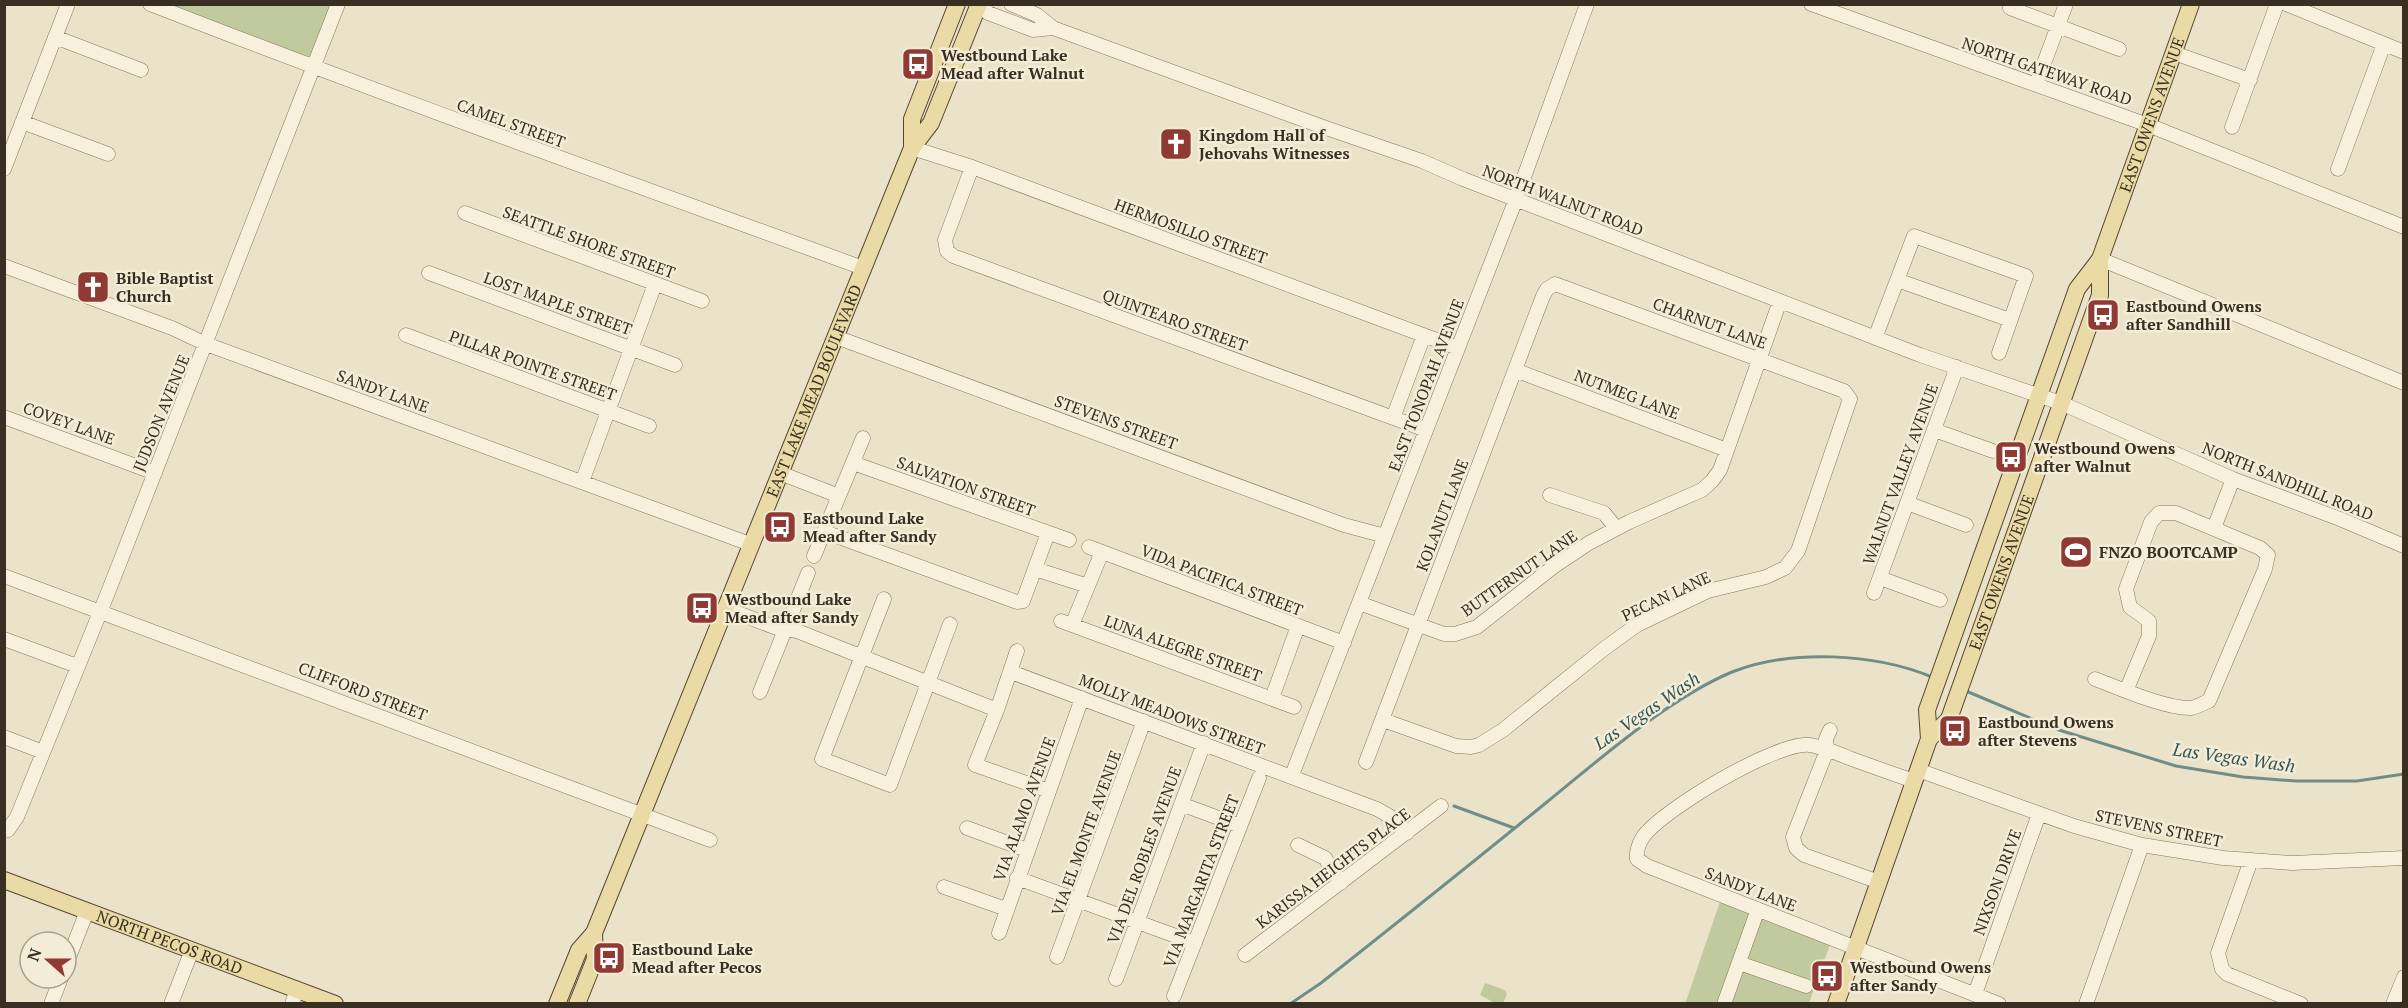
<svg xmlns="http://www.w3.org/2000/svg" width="2408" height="1008" font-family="'PT Serif',serif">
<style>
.green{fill:#c1c99e}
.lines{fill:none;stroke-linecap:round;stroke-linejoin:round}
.stream{stroke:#708e89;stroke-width:3}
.minor-casing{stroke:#86775f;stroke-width:15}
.major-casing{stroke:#554533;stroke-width:18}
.minor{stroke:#f6f0dc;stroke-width:14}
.major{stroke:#eadaa5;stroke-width:16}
.labels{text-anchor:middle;stroke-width:5;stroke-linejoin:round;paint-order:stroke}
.poi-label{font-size:16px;font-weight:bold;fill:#382e21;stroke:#f3edd8;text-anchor:start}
.street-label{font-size:16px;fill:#382e21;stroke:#f3edd8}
.water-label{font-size:18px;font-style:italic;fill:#325656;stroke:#f3edd8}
</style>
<rect width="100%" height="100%" fill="#ebe3c9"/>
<path class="green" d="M 149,5 L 339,5 L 314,68 Z
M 1721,899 L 1831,942 L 1809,1003 L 1685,1004 Z
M 1485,983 L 1505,990 L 1507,994 L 1503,1003 L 1495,1003 L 1480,995 Z"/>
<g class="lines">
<path class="stream" d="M 1966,691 L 2059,730 L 2176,766 L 2243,777 L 2296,781 L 2357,781 L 2404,774
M 1454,806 L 1514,828
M 1290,1004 L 1321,983 C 1397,923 1472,863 1547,802 C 1601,758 1668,699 1732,672 C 1791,649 1874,653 1932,677"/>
<defs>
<path id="minor" d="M 150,4 C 386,96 624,181 863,268
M 980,4 L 988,13 L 1033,30 L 1053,28
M 1011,4 L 1037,15 L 1053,28 L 1326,128 L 1422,161 L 1463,179 L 1920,355 L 2061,403 L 2233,479 L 2340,519 L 2404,546
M 1811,4 L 2148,125 L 2404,227
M 2286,4 L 2404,52
M 2010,8 L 2119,49
M 55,37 L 141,70
M 2174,53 L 2250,80
M 2036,85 L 2066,4
M 22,122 L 108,154
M 2232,127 L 2277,4
M 912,148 L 972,167 L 1458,348
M 972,167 L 945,240 L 947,251 L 953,256 L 1426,430
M 4,169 L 68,4
M 2338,169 L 2384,44
M 465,213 L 702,301
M 2100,259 L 2404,383
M 4,266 L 172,328 L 206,344 L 750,544
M 429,273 L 675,365
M 1897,280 L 2010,320
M 406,335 L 649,426
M 836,337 L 1344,525 L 1385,536
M 1875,338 L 1914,236 L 2026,276 L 1999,353
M 1515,370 L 1727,450
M 4,417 L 155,473
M 1393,418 L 1424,335
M 1934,430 L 1993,451
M 853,463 L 1069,540
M 780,473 L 839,496
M 582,482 L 655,284
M 1550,495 L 1604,513 L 1616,528
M 1907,503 L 1966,525
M 2214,528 L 2233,479
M 825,532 L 1017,602 L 1023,601 L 1048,533
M 1089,547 L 1344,643
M 814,556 L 863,438
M 1035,569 L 1088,586
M 4,576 L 710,840
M 1880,578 L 1940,600
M 1874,593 L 1957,367
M 884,599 L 822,759 L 890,785 L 950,624
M 1359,603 L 1444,634 L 1455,634 L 1477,627 L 1553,567 L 1589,543 L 1629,522 L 1702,490 L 1712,481 L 1720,470 L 1780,301
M 725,608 L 774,627 L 797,631 L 997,710
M 1061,621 L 1294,707
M 1072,625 L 1102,552
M 4,639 L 77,666
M 1017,651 L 997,710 L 975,765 L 1049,791
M 1011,672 L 1377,809 L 1391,817 L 1407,833
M 2095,679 C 2119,688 2166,709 2191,708 C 2197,707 2203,703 2209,701 L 2265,569 L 2268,555 L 2260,548 L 2176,513 L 2159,513 L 2151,522 L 2126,589 L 2130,607 L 2149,621 L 2149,636 L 2126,691
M 760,692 L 808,573
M 1272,698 L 1298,626
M 1830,730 L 1826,739 L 1827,750 L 1793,837 L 1796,848 L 1804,855 L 1879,882
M 4,737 L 43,752
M 1366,762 L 1543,296 L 1547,289 L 1555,284 L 1844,391 L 1850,399 L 1798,551 L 1785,568 L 1766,577 L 1708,591 L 1637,625 L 1605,648 L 1503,730 L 1479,745 L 1471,747 L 1456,746 L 1383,720
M 1918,770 L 2074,826 L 2142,845 L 2223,858 L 2292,863 L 2404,858
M 1292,775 L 1516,199 L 1587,4
M 1914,781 C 1893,774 1871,766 1849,758 C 1837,753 1823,747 1810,745 C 1777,741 1662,810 1643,837 C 1639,843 1636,852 1637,859 L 1647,866 L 1999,1004
M 1181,804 L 1240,826
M 967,828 L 1027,850
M 8,830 L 17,817 L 107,595 L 338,4
M 1298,845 L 1325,858 L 1341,883
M 2251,860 L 2218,953 L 2222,969 L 2227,974 L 2301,1004
M 1017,878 L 1195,943
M 944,887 L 1006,909
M 999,933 L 1082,698
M 1245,955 L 1441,806
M 1057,957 L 1144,721
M 1739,963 L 1806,986
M 66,965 L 87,911
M 1116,979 L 1204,743
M 1975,994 L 2039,814
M 1174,996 L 1259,778
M 51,1004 L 61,978
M 171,1004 L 192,950
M 292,1004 L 297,989
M 1724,1004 L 1758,909
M 2086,1004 L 2142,845
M 2393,1004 L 2404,977"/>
<g id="major">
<path d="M 912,148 L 912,119 L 957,4"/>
<path id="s1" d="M 1929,739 L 1949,719 L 2100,295 L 2100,259"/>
<path id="s2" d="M 4,880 L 335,1004"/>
<path id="s3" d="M 557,1004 L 579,950 L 594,933 L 912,148 L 931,123 L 979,4"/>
<path d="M 577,1004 L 595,959 L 594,933"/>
<path id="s4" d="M 1836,1004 L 1929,739 L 1927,710 L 2077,289 L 2100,259 L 2191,4"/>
</g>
</defs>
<use href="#minor" class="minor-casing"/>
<use href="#major" class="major-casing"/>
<use href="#minor" class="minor"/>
<use href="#major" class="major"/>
</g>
<defs>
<symbol id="bus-square" viewBox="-11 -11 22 22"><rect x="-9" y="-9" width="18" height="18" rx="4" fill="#903a34" stroke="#f3edd8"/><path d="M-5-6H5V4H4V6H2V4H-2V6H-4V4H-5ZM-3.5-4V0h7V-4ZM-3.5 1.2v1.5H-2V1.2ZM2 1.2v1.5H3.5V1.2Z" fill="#fff"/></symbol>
<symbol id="church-square" viewBox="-11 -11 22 22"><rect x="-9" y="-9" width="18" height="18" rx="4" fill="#903a34" stroke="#f3edd8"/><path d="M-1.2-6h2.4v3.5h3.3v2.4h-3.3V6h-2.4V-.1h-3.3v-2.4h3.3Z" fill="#fff"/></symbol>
<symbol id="stadium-square" viewBox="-11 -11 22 22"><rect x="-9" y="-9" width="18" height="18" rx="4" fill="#903a34" stroke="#f3edd8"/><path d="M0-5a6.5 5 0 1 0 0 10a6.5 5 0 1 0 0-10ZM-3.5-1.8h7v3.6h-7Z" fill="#fff"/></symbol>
</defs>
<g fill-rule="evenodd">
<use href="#bus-square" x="899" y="45" width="38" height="38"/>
<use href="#church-square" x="1157" y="125" width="38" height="38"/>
<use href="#church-square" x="74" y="268" width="38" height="38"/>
<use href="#bus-square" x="2084" y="296" width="38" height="38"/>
<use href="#bus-square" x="1992" y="438" width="38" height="38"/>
<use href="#bus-square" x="761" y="508" width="38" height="38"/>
<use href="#stadium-square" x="2057" y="533" width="38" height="38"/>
<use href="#bus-square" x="683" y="589" width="38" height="38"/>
<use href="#bus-square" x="1936" y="712" width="38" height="38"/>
<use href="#bus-square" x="590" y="939" width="38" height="38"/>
<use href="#bus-square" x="1808" y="957" width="38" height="38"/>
</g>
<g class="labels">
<g class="poi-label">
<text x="941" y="61">Westbound Lake<tspan x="941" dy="18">Mead after Walnut</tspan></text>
<text x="1199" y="141">Kingdom Hall of<tspan x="1199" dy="18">Jehovahs Witnesses</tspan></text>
<text x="116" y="284">Bible Baptist<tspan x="116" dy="18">Church</tspan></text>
<text x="2126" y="312">Eastbound Owens<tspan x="2126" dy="18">after Sandhill</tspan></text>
<text x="2034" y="454">Westbound Owens<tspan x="2034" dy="18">after Walnut</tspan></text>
<text x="803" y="524">Eastbound Lake<tspan x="803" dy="18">Mead after Sandy</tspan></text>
<text x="2099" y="558">FNZO BOOTCAMP</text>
<text x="725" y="605">Westbound Lake<tspan x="725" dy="18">Mead after Sandy</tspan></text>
<text x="1978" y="728">Eastbound Owens<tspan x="1978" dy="18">after Stevens</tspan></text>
<text x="632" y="955">Eastbound Lake<tspan x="632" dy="18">Mead after Pecos</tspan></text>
<text x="1850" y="973">Westbound Owens<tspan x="1850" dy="18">after Sandy</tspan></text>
</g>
<g class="street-label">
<text transform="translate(2047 71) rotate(19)" y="6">NORTH GATEWAY ROAD</text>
<text dy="6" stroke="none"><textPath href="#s4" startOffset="948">EAST OWENS AVENUE</textPath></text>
<text transform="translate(511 123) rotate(20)" y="6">CAMEL STREET</text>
<text transform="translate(1563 200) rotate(21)" y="6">NORTH WALNUT ROAD</text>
<text transform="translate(1191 231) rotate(20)" y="6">HERMOSILLO STREET</text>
<text transform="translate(589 242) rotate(20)" y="6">SEATTLE SHORE STREET</text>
<text transform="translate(558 303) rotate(20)" y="6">LOST MAPLE STREET</text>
<text transform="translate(1175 320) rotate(20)" y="6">QUINTEARO STREET</text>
<text transform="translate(1710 323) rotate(20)" y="6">CHARNUT LANE</text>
<text transform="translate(533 365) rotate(20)" y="6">PILLAR POINTE STREET</text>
<text transform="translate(1426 385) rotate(-69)" y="6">EAST TONOPAH AVENUE</text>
<text dy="6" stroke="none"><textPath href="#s3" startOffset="666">EAST LAKE MEAD BOULEVARD</textPath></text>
<text transform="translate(383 391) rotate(20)" y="6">SANDY LANE</text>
<text transform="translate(1627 394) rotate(21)" y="6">NUTMEG LANE</text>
<text transform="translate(161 413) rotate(-68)" y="6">JUDSON AVENUE</text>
<text transform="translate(1116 422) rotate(20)" y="6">STEVENS STREET</text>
<text transform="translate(69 423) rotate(20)" y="6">COVEY LANE</text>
<text transform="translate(1900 474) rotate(-70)" y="6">WALNUT VALLEY AVENUE</text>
<text transform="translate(2288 481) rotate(22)" y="6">NORTH SANDHILL ROAD</text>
<text transform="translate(966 486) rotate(20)" y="6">SALVATION STREET</text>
<text transform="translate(1442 515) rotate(-69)" y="6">KOLANUT LANE</text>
<text dy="6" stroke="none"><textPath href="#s1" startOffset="184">EAST OWENS AVENUE</textPath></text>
<text transform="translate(1519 573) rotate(-35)" y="6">BUTTERNUT LANE</text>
<text transform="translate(1222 580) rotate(21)" y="6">VIDA PACIFICA STREET</text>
<text transform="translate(1666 596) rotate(-25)" y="6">PECAN LANE</text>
<text transform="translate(1183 648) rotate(20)" y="6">LUNA ALEGRE STREET</text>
<text transform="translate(363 691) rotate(21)" y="6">CLIFFORD STREET</text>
<text transform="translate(1172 714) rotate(21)" y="6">MOLLY MEADOWS STREET</text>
<text transform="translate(1024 809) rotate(-70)" y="6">VIA ALAMO AVENUE</text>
<text transform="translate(2159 828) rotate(12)" y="6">STEVENS STREET</text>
<text transform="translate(1086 833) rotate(-70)" y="6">VIA EL MONTE AVENUE</text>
<text transform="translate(1144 855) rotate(-70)" y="6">VIA DEL ROBLES AVENUE</text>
<text transform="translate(1333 868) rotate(-37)" y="6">KARISSA HEIGHTS PLACE</text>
<text transform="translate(1201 881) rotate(-69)" y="6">VIA MARGARITA STREET</text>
<text transform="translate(1997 882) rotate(-70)" y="6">NIXSON DRIVE</text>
<text transform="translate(1751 889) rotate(21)" y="6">SANDY LANE</text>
<text dy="6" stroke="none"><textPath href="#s2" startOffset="177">NORTH PECOS ROAD</textPath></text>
</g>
<g class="water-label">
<text transform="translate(1647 711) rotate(-34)" y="6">Las Vegas Wash</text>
<text transform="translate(2234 758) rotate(8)" y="6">Las Vegas Wash</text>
</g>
</g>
<rect width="2408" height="1008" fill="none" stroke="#382e21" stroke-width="12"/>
<g transform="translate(48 960) rotate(291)"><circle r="28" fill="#f3edd8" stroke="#a8a18f" stroke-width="1.5"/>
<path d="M0-4.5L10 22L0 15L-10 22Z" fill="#903a34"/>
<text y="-9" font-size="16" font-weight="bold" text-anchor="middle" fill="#382e21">N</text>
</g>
</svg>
